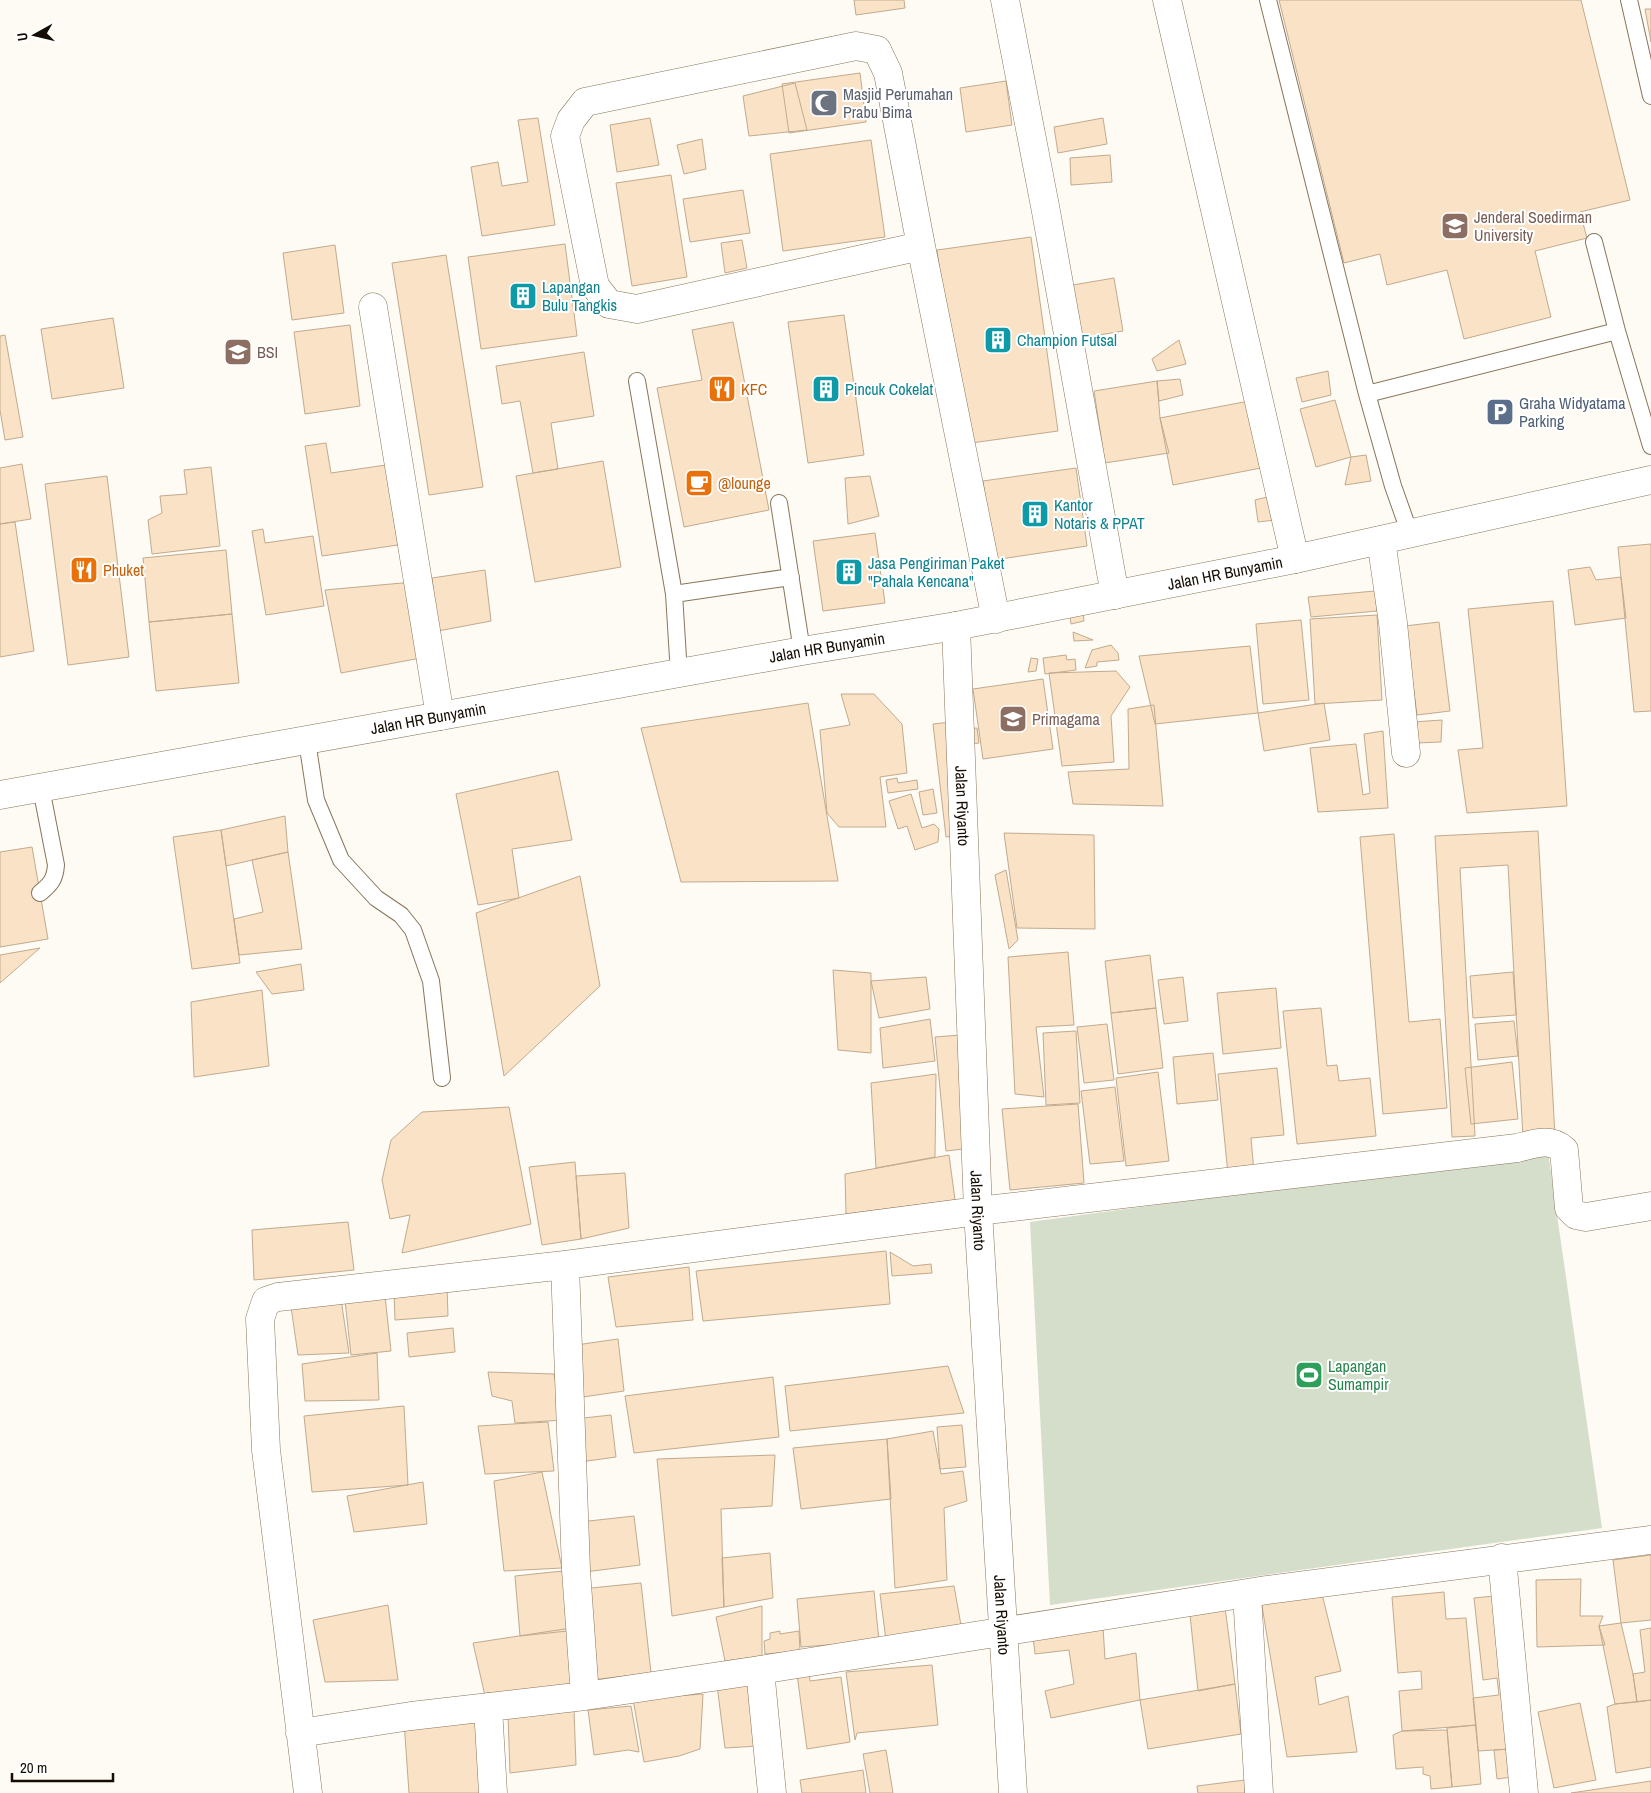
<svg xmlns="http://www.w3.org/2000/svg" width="1651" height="1793" font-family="'Archivo Narrow',sans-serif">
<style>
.green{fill:#d4decb}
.building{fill:#f9e2c5;stroke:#c1ab8f}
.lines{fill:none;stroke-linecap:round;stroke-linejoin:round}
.service-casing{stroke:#89755a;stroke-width:18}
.minor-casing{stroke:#89755a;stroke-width:29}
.tertiary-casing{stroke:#89755a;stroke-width:29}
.secondary-casing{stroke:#89755a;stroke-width:29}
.service{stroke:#fff;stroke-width:16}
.minor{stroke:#fff;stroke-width:28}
.tertiary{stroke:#fff;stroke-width:28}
.secondary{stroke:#fff;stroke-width:28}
.labels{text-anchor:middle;stroke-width:4;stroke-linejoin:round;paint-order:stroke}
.worship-label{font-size:16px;fill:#5b616d;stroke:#fff;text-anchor:start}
.education-label{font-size:16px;fill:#785e54;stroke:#fff;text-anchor:start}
.culture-label{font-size:16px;fill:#0d838f;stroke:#fff;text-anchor:start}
.food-label{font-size:16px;fill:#c56008;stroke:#fff;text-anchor:start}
.service-label{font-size:16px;fill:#4e5e75;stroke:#fff;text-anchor:start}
.street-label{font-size:16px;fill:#150d04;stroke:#fff}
.leisure-label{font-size:16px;fill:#27864d;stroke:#fff;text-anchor:start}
</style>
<rect width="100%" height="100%" fill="#fefaf4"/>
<path class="green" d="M 1548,1152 L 1602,1528 L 1050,1605 L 1030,1222 Z"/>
<path class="building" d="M 854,0 L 904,0 L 905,8 L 856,15 Z
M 1279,0 L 1581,0 L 1630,200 L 1580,212 L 1587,238 L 1535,251 L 1551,317 L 1464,339 L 1447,270 L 1387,285 L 1380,254 L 1344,263 Z
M 1645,9 L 1651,9 L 1651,42 Z
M 860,73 L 866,122 L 789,133 L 782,84 Z
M 1006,81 L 1012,125 L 966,132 L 960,88 Z
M 795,83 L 807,130 L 749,136 L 743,96 Z
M 538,118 L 555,225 L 482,236 L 471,167 L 498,162 L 502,186 L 528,182 L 518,120 Z
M 650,118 L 659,165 L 617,172 L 610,125 Z
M 1103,118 L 1107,144 L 1058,153 L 1054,127 Z
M 702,139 L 706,169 L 684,174 L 677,145 Z
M 871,140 L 885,237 L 783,251 L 770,154 Z
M 1110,155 L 1112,182 L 1071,185 L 1070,158 Z
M 671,175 L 687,277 L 632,286 L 616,183 Z
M 743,190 L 750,233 L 690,242 L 683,199 Z
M 1031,237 L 1058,431 L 964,444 L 937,250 Z
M 742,240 L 747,268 L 725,273 L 721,243 Z
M 565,244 L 577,336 L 481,349 L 468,257 Z
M 335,245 L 344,313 L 292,320 L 283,253 Z
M 446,255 L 483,487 L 429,495 L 392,263 Z
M 1114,278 L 1123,331 L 1075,339 L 1067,286 Z
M 844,315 L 864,455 L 808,463 L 788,322 Z
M 113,318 L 124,388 L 52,399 L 41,329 Z
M 733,322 L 769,510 L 684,527 L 657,388 L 702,380 L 692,330 Z
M 350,325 L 360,406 L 305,414 L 294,332 Z
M 5,335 L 23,437 L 5,440 L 0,410 L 0,336 Z
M 1179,340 L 1186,364 L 1157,371 L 1152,359 Z
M 584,352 L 594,416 L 551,423 L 558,469 L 533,473 L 520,401 L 502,404 L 496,366 Z
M 1328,371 L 1331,395 L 1302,402 L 1296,378 Z
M 1180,379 L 1183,395 L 1159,401 L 1157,381 Z
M 1157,381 L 1160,418 L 1169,453 L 1105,463 L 1094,391 Z
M 1335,400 L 1351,457 L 1316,467 L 1300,409 Z
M 1249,401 L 1261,468 L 1173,485 L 1160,418 Z
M 326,443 L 331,473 L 386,465 L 398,545 L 322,556 L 305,446 Z
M 1366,455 L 1371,481 L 1345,485 L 1351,457 Z
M 603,461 L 621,567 L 535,582 L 516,476 Z
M 22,464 L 31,519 L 0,524 L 0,468 Z
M 211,467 L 220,546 L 152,554 L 148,520 L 162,513 L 160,496 L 187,494 L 184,470 Z
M 1076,468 L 1087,546 L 994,560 L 983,481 Z
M 107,476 L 129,657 L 68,665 L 45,484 Z
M 870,476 L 879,516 L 848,524 L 845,478 Z
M 1271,496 L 1275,520 L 1258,522 L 1255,500 Z
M 15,522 L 34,651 L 0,657 L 0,524 Z
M 263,529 L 265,543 L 313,536 L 324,606 L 266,615 L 252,531 Z
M 875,533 L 885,603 L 823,611 L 813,541 Z
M 1651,544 L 1651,711 L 1634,712 L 1618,547 Z
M 226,550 L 232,614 L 149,622 L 143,558 Z
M 1590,567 L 1596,580 L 1621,577 L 1626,618 L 1575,625 L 1568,570 Z
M 485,570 L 491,621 L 438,631 L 432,578 Z
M 413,582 L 426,657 L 341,673 L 325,590 Z
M 1375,591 L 1377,611 L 1311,617 L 1308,597 Z
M 1553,601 L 1567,806 L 1467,813 L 1458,750 L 1483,748 L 1468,609 Z
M 1083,612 L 1084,621 L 1071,624 L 1070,615 Z
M 232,614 L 239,683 L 156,691 L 149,622 Z
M 1377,615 L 1382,700 L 1315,704 L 1310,619 Z
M 1301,620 L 1309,700 L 1263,704 L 1256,624 Z
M 1439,622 L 1450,711 L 1417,715 L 1413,684 L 1396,627 Z
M 1073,632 L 1093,640 L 1074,641 Z
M 1111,645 L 1118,653 L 1119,660 L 1097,662 L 1097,666 L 1085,668 L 1092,650 Z
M 1250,646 L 1258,713 L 1155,724 L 1139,656 Z
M 1066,655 L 1067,660 L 1075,659 L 1076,670 L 1045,674 L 1043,658 Z
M 1031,658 L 1038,659 L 1036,671 L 1028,672 Z
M 1116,671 L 1130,687 L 1111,716 L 1114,762 L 1062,766 L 1049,673 Z
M 1043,679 L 1053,749 L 983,759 L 973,689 Z
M 841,694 L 874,694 L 902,724 L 907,773 L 880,777 L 886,827 L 839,827 L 827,813 L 820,730 L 850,725 Z
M 808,703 L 838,881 L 681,882 L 641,728 Z
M 1324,703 L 1330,740 L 1264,751 L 1258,713 Z
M 1154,705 L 1163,806 L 1073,804 L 1068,772 L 1129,769 L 1128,709 Z
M 1442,720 L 1441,742 L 1417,743 L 1413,722 Z
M 951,722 L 963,835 L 946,837 L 933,724 Z
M 977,728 L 979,743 L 964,745 L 962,729 Z
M 1383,731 L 1388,808 L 1318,812 L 1310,748 L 1356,744 L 1363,795 L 1370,793 L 1364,734 Z
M 558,771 L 572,840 L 512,849 L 519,898 L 478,905 L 456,794 Z
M 897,778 L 898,783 L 917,780 L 918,789 L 888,793 L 886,780 Z
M 933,789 L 937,813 L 923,815 L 919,792 Z
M 911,794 L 922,828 L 934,824 L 939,829 L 938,842 L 915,850 L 907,826 L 898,829 L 889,801 Z
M 285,816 L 288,852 L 226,866 L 221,830 Z
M 221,830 L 240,963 L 192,969 L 173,837 Z
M 1538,831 L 1555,1136 L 1523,1138 L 1508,865 L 1460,868 L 1475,1136 L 1452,1137 L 1435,836 Z
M 1004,833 L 1094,835 L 1095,929 L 1017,928 Z
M 1394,834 L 1409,1022 L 1440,1019 L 1447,1108 L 1383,1114 L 1360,837 Z
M 32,847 L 48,939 L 0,947 L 0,852 Z
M 288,852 L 302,949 L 239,955 L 234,919 L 263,912 L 252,860 Z
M 1006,870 L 1018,940 L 1009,949 L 995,875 Z
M 580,876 L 600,986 L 504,1076 L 476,913 Z
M 40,948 L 0,983 L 0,955 Z
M 1068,952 L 1074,1025 L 1036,1027 L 1044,1097 L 1015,1094 L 1008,957 Z
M 1150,955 L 1156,1008 L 1111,1013 L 1105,961 Z
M 301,964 L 304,990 L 272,994 L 256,972 Z
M 833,970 L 871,973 L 871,1053 L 838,1050 Z
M 1513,972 L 1516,1015 L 1473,1018 L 1470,976 Z
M 926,977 L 930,1009 L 879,1018 L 871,981 Z
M 1183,977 L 1188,1021 L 1164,1024 L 1158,980 Z
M 1276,988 L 1281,1048 L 1223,1054 L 1217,993 Z
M 262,990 L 269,1066 L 194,1077 L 191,1002 Z
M 1156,1008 L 1163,1068 L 1118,1074 L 1111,1013 Z
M 1321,1008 L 1327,1066 L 1337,1065 L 1339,1081 L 1370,1078 L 1376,1136 L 1297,1144 L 1283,1011 Z
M 930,1019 L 935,1061 L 883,1068 L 880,1028 Z
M 1514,1021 L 1518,1056 L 1478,1060 L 1475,1024 Z
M 1107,1024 L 1114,1080 L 1084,1083 L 1077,1027 Z
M 1076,1031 L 1080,1103 L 1046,1105 L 1043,1033 Z
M 961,1035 L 972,1148 L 946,1151 L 935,1037 Z
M 1213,1053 L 1218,1100 L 1177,1104 L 1173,1057 Z
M 1512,1062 L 1518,1119 L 1471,1124 L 1465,1068 Z
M 1277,1068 L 1284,1135 L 1251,1138 L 1254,1172 L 1228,1174 L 1218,1074 Z
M 1158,1072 L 1169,1161 L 1126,1166 L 1116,1078 Z
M 936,1074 L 935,1157 L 876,1168 L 871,1083 Z
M 1115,1087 L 1124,1161 L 1090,1164 L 1081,1091 Z
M 1078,1104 L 1084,1183 L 1010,1190 L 1002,1109 Z
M 509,1107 L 531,1224 L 402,1253 L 410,1215 L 390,1219 L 382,1180 L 391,1140 L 422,1112 Z
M 949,1155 L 955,1200 L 846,1214 L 845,1174 Z
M 575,1162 L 581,1239 L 542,1245 L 529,1167 Z
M 625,1173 L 629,1228 L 581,1239 L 576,1176 Z
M 348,1222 L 354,1270 L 254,1280 L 252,1230 Z
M 886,1251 L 890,1304 L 703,1321 L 696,1271 Z
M 890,1252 L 913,1266 L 931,1264 L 932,1273 L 892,1276 Z
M 689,1267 L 693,1320 L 616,1327 L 608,1277 Z
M 447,1286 L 448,1316 L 395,1320 L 394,1290 Z
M 385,1296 L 391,1351 L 351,1355 L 345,1301 Z
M 341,1299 L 349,1353 L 298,1355 L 291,1307 Z
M 453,1328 L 455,1352 L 409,1357 L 407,1333 Z
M 618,1339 L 624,1391 L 576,1398 L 569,1346 Z
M 377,1353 L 379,1400 L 305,1401 L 302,1364 Z
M 948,1366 L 964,1413 L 790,1431 L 785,1386 Z
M 488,1372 L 554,1374 L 564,1420 L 515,1423 L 512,1401 L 492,1396 Z
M 773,1377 L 779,1437 L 634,1453 L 625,1396 Z
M 404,1406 L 408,1485 L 312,1492 L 304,1416 Z
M 611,1415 L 616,1457 L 580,1462 L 574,1419 Z
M 548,1422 L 554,1471 L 485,1474 L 478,1426 Z
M 962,1425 L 966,1467 L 940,1469 L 937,1427 Z
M 933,1431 L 941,1474 L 963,1471 L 967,1501 L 944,1508 L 947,1580 L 895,1588 L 887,1439 Z
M 887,1439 L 891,1499 L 801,1509 L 793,1448 Z
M 775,1455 L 772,1506 L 721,1509 L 724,1607 L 672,1616 L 657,1459 Z
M 542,1472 L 562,1568 L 504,1571 L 494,1481 Z
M 423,1482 L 427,1524 L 354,1532 L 347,1496 Z
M 634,1516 L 640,1565 L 585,1572 L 580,1522 Z
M 770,1553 L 773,1598 L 724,1607 L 722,1558 Z
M 1651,1555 L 1651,1620 L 1621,1623 L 1613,1560 Z
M 572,1570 L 577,1630 L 520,1636 L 515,1576 Z
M 1581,1579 L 1580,1616 L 1603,1616 L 1599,1626 L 1605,1645 L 1537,1647 L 1536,1580 Z
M 641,1583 L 651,1673 L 591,1680 L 581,1589 Z
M 954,1586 L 961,1625 L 886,1640 L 880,1594 Z
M 1321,1590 L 1341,1671 L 1315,1677 L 1319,1705 L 1348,1696 L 1357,1752 L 1287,1757 L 1260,1594 Z
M 874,1591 L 879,1641 L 801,1647 L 797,1599 Z
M 1444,1592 L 1446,1619 L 1466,1618 L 1476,1725 L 1402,1731 L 1399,1691 L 1422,1689 L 1421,1671 L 1398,1673 L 1392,1597 Z
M 1494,1596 L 1510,1749 L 1478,1751 L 1473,1698 L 1499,1695 L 1497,1678 L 1483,1680 L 1474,1598 Z
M 388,1605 L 398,1680 L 325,1682 L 313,1620 Z
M 762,1606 L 762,1656 L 725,1661 L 716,1617 Z
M 1225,1607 L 1235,1684 L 1198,1691 L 1190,1615 Z
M 1621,1623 L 1633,1674 L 1637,1702 L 1615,1704 L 1599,1626 Z
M 1103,1627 L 1105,1659 L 1136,1653 L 1140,1700 L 1051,1718 L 1045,1691 L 1074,1684 L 1069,1650 L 1035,1654 L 1033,1636 Z
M 571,1628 L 576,1687 L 485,1696 L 473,1643 Z
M 1651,1628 L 1651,1700 L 1637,1702 L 1633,1674 L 1645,1672 L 1640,1630 Z
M 780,1631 L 780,1634 L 799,1631 L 800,1651 L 765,1654 L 764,1641 L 770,1639 L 770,1633 Z
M 932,1665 L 938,1725 L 857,1733 L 855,1740 L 846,1672 Z
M 809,1673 L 810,1681 L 841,1677 L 850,1742 L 807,1749 L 797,1674 Z
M 755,1683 L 759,1746 L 725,1748 L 717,1685 Z
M 1235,1684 L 1241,1734 L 1148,1749 L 1140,1700 Z
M 703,1694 L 700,1749 L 679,1756 L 644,1762 L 633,1699 Z
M 1651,1700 L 1651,1767 L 1616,1773 L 1607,1707 L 1615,1704 Z
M 1580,1703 L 1596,1780 L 1554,1788 L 1538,1712 Z
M 631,1706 L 639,1752 L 628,1750 L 594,1755 L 588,1710 Z
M 574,1710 L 576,1765 L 510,1773 L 508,1714 Z
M 478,1720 L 483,1793 L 409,1793 L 404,1721 Z
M 1476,1725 L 1481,1784 L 1452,1787 L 1447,1728 Z
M 1447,1730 L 1452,1787 L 1431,1789 L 1430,1776 L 1423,1774 L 1423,1767 L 1396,1769 L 1393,1735 L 1402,1731 Z
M 1510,1749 L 1512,1777 L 1497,1779 L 1494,1750 Z
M 886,1750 L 893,1793 L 870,1793 L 863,1754 Z
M 863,1770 L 866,1793 L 802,1793 L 800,1780 Z
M 1245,1780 L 1245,1793 L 1198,1793 L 1197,1786 Z
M 1651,1781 L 1651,1793 L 1571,1793 Z"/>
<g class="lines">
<defs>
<path id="service" d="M 1268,0 L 1367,394 L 1393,486 L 1410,534
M 1629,0 L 1651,96
M 1594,242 L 1617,331 L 1651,446
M 637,381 L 674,594 L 791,577
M 1367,394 L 1617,331
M 779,503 L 802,651
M 674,594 L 679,674
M 307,741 L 316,800 L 341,860 L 376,898 L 401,915 L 413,930 L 431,981 L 442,1078
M 40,893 C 51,884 55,879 56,865 L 41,788"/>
<path id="minor" d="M 1005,0 L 1045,206 L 1115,595
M 1167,0 L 1295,559
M 921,246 L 637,309 L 609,304 L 595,286 L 565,136 L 571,120 L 585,102 L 856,46 L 877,50 L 888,73 L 921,246 L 996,619
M 373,307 L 440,716
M 1381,540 L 1393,623 L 1406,753
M 565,1265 L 576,1570 L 585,1696
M 1502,1558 L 1524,1793
M 1247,1594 L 1259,1793
M 760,1670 L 772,1793
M 488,1707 L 493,1793
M 300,1733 L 411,1716 L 585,1696 L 760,1670 L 1260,1591 L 1651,1540
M 308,1793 L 266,1450 L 260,1319 L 266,1301 L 278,1297 L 565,1265 L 978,1211 L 1517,1148 C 1534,1144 1550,1137 1564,1150 L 1569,1208 L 1576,1215 L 1586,1217 L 1651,1206"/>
<g id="tertiary">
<path id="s1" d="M 956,626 L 978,1211 L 1013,1793"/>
</g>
<g id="secondary">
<path id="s2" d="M 0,795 L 802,651 L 956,626 L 1295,559 L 1651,480"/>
</g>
</defs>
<use href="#service" class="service-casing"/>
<use href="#minor" class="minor-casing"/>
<use href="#tertiary" class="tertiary-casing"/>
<use href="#secondary" class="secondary-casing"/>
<use href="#service" class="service"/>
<use href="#minor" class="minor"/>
<use href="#tertiary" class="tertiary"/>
<use href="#secondary" class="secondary"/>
</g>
<defs>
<symbol id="mosque-square" viewBox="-11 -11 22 22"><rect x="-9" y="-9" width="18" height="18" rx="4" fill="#6b7280" stroke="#fff"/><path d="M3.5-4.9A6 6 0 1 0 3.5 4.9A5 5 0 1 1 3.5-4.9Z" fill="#fff"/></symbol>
<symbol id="university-square" viewBox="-11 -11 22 22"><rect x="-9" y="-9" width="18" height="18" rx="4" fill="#8d6e63" stroke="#fff"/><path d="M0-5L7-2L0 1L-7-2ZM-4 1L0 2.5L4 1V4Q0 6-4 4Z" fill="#fff"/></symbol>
<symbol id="building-square" viewBox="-11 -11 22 22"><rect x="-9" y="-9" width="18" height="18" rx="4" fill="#0f9aa8" stroke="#fff"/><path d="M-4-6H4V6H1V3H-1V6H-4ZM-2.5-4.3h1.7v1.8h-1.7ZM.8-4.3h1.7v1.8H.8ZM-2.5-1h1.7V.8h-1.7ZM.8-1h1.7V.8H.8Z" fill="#fff"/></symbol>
<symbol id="restaurant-square" viewBox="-11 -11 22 22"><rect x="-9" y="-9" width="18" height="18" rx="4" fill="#e8710a" stroke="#fff"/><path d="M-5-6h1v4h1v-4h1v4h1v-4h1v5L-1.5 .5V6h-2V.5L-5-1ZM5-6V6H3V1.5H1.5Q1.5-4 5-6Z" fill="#fff"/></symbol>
<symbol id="parking-square" viewBox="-11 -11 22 22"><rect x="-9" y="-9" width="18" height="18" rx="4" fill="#5c6f8a" stroke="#fff"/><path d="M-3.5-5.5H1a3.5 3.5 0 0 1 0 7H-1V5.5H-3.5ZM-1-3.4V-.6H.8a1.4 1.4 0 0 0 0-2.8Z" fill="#fff"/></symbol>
<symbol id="cafe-square" viewBox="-11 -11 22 22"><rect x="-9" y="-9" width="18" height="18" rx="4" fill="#e8710a" stroke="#fff"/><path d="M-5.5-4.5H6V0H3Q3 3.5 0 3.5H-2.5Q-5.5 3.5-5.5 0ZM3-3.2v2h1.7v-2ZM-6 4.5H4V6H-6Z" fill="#fff"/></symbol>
<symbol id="school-square" viewBox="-11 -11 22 22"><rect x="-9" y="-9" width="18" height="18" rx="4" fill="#8d6e63" stroke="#fff"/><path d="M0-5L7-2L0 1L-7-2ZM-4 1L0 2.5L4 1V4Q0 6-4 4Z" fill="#fff"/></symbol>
<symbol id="stadium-square" viewBox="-11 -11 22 22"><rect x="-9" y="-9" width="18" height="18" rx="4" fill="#2e9e5b" stroke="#fff"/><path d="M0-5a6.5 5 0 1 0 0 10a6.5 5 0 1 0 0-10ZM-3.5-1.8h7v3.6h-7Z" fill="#fff"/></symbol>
</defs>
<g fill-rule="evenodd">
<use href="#mosque-square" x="808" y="87" width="32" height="32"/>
<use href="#university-square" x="1439" y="210" width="32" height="32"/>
<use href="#building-square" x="507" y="280" width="32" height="32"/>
<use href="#building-square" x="982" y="324" width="32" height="32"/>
<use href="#university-square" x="222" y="336" width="32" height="32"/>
<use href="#restaurant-square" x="706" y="373" width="32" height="32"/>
<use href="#building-square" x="810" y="373" width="32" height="32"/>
<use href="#parking-square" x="1484" y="396" width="32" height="32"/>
<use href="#cafe-square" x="683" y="467" width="32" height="32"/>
<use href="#building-square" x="1019" y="498" width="32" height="32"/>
<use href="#restaurant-square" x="68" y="554" width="32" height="32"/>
<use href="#building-square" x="833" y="556" width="32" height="32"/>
<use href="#school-square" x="997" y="703" width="32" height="32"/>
<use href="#stadium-square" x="1293" y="1359" width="32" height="32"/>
</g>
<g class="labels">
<g class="worship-label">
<text x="843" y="100">Masjid Perumahan<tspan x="843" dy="18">Prabu Bima</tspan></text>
</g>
<g class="education-label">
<text x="1474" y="223">Jenderal Soedirman<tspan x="1474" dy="18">University</tspan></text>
<text x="257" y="358">BSI</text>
<text x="1032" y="725">Primagama</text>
</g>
<g class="culture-label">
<text x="542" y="293">Lapangan<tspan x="542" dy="18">Bulu Tangkis</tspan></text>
<text x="1017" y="346">Champion Futsal</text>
<text x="845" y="395">Pincuk Cokelat</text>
<text x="1054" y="511">Kantor<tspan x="1054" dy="18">Notaris &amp; PPAT</tspan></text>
<text x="868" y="569">Jasa Pengiriman Paket<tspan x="868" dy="18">"Pahala Kencana"</tspan></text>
</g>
<g class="food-label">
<text x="741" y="395">KFC</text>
<text x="718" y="489">@lounge</text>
<text x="103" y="576">Phuket</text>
</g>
<g class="service-label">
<text x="1519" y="409">Graha Widyatama<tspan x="1519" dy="18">Parking</tspan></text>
</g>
<g class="street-label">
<text dy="6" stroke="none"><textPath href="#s2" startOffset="1245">Jalan HR Bunyamin</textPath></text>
<text dy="6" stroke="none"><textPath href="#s2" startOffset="840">Jalan HR Bunyamin</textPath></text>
<text dy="6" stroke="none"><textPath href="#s2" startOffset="435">Jalan HR Bunyamin</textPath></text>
<text dy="6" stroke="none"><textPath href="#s1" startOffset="180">Jalan Riyanto</textPath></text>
<text dy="6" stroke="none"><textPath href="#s1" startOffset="585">Jalan Riyanto</textPath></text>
<text dy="6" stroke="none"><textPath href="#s1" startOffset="990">Jalan Riyanto</textPath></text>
</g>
<g class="leisure-label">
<text x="1328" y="1372">Lapangan<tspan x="1328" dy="18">Sumampir</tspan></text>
</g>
</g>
<g transform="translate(35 35) rotate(262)" stroke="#ffffff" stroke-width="4" paint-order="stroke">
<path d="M0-4L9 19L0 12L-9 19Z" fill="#150d04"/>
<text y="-8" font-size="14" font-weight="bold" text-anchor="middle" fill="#150d04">U</text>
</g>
<path d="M12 1773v8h101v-8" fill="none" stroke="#150d04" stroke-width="2.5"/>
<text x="20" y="1773" font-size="15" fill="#150d04" stroke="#ffffff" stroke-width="4" paint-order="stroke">20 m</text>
</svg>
